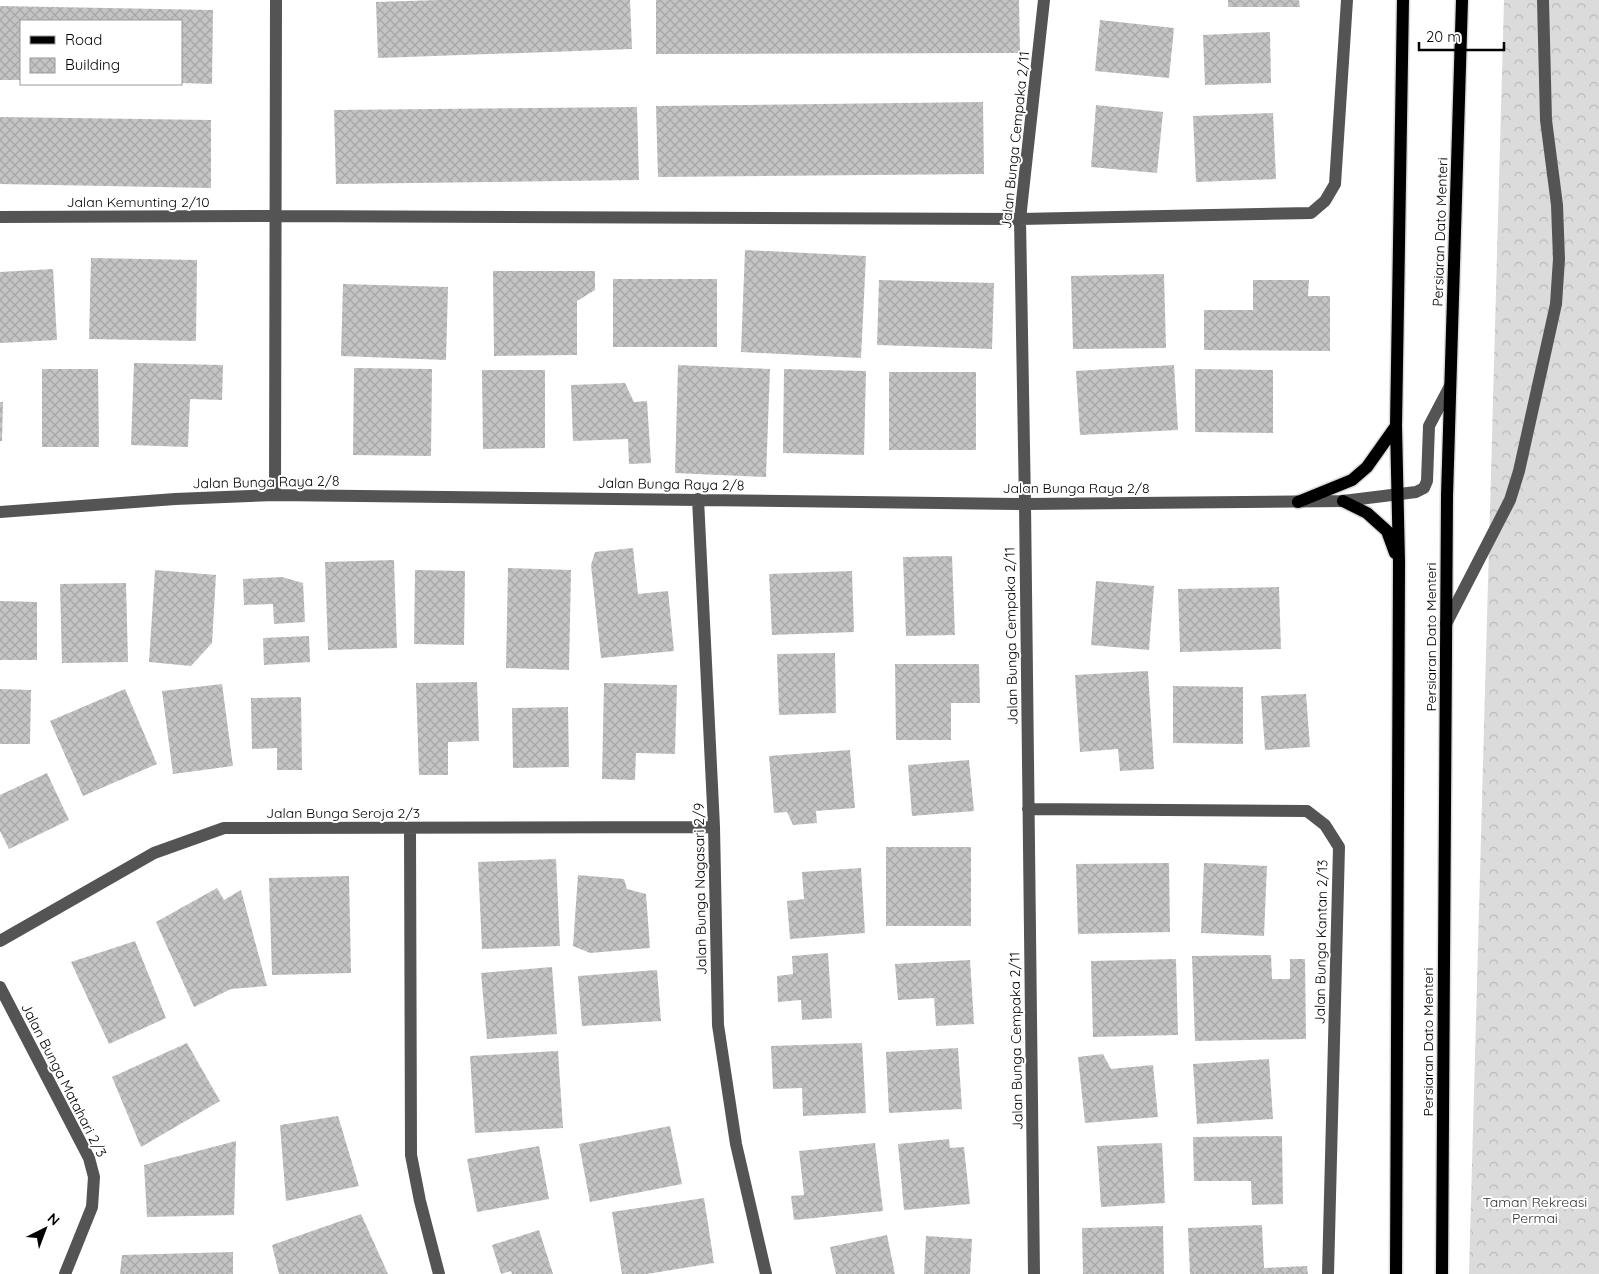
<svg xmlns="http://www.w3.org/2000/svg" width="1599" height="1274" font-family="Quicksand,sans-serif">
<style>
.forest{fill:url(#forest-crowns)}
.building{fill:url(#building-cross-hatch)}
.lines{fill:none;stroke-linecap:round;stroke-linejoin:round}
.major-casing{stroke:#dbdbdb;stroke-width:15}
.minor{stroke:#545454;stroke-width:12}
.major{stroke:#000;stroke-width:12}
.labels{text-anchor:middle;stroke-width:4;stroke-linejoin:round;paint-order:stroke}
.street-label{font-size:14px;fill:#000;stroke:#fff}
.park-label{font-size:14px;fill:#323232;stroke:#fff}
</style>
<defs>
<pattern id="forest-crowns" width="20" height="18" patternUnits="userSpaceOnUse" patternTransform="scale(1.25)"><rect width="20" height="18" fill="#dbdbdb"/><path d="M2 6a3 3 0 1 1 6 0M12 15a3 3 0 1 1 6 0" fill="none" stroke="#bababa"/></pattern>
<pattern id="building-cross-hatch" width="8" height="8" patternUnits="userSpaceOnUse" patternTransform="scale(1.25)"><rect width="8" height="8" fill="#c4c4c4"/><path d="M0 0l8 8M0 8l8-8" fill="none" stroke="#a7a7a7"/></pattern>
</defs>
<rect width="100%" height="100%" fill="#fff"/>
<path class="forest" d="M 1504,0 L 1599,0 L 1599,1274 L 1469,1274 Z"/>
<path class="building" d="M 438,0 L 630,0 L 632,49 L 378,58 L 376,2 Z
M 656,0 L 1019,0 L 1020,53 L 656,54 Z
M 1228,0 L 1299,0 L 1300,7 L 1228,7 Z
M 0,6 L 213,10 L 212,84 L 181,83 L 181,21 L 21,21 L 21,80 L 0,80 Z
M 1100,20 L 1174,28 L 1169,78 L 1095,71 Z
M 1270,32 L 1271,83 L 1205,85 L 1203,35 Z
M 983,102 L 984,174 L 658,177 L 656,106 Z
M 1096,105 L 1163,112 L 1157,173 L 1091,167 Z
M 637,107 L 639,180 L 336,184 L 334,110 Z
M 1273,113 L 1276,179 L 1196,182 L 1193,116 Z
M 0,117 L 211,120 L 211,188 L 0,184 Z
M 745,250 L 866,256 L 861,358 L 741,352 Z
M 91,258 L 197,260 L 196,341 L 89,339 Z
M 53,269 L 57,340 L 0,343 L 0,272 Z
M 493,271 L 595,271 L 595,290 L 577,301 L 577,355 L 494,356 Z
M 1164,274 L 1166,348 L 1073,349 L 1071,276 Z
M 613,279 L 717,279 L 717,347 L 613,347 Z
M 879,280 L 994,283 L 992,349 L 877,345 Z
M 1253,280 L 1309,280 L 1308,296 L 1330,296 L 1330,351 L 1204,350 L 1204,310 L 1253,310 Z
M 343,284 L 448,287 L 446,360 L 341,356 Z
M 134,363 L 223,365 L 222,400 L 190,399 L 188,447 L 131,445 Z
M 678,365 L 770,369 L 766,477 L 675,473 Z
M 1174,365 L 1178,430 L 1080,435 L 1076,371 Z
M 354,368 L 432,369 L 431,456 L 353,455 Z
M 42,369 L 98,369 L 99,447 L 42,447 Z
M 784,369 L 866,371 L 864,455 L 783,453 Z
M 1195,369 L 1273,370 L 1273,433 L 1195,432 Z
M 482,370 L 545,370 L 545,448 L 483,449 Z
M 889,372 L 976,372 L 976,450 L 889,450 Z
M 625,383 L 634,402 L 647,401 L 651,463 L 629,464 L 628,439 L 573,441 L 571,385 Z
M 0,402 L 3,402 L 2,441 L 0,441 Z
M 633,548 L 638,594 L 668,591 L 674,651 L 601,658 L 591,565 L 595,552 Z
M 952,556 L 955,635 L 906,636 L 903,557 Z
M 394,560 L 397,648 L 328,650 L 325,562 Z
M 508,568 L 571,570 L 569,670 L 506,668 Z
M 155,570 L 216,575 L 212,643 L 191,666 L 149,662 Z
M 415,570 L 465,571 L 464,645 L 414,644 Z
M 852,571 L 854,632 L 772,635 L 769,574 Z
M 282,577 L 303,583 L 305,622 L 274,624 L 273,604 L 244,605 L 243,579 Z
M 1096,581 L 1154,586 L 1149,650 L 1091,645 Z
M 126,583 L 128,662 L 62,663 L 60,584 Z
M 1279,587 L 1281,649 L 1180,652 L 1178,589 Z
M 0,601 L 37,602 L 37,660 L 0,660 Z
M 309,636 L 310,662 L 264,665 L 263,638 Z
M 835,653 L 836,713 L 779,715 L 777,654 Z
M 895,664 L 979,664 L 980,703 L 951,703 L 951,740 L 896,740 Z
M 1148,671 L 1154,769 L 1120,771 L 1118,749 L 1080,752 L 1075,675 Z
M 477,682 L 479,741 L 448,742 L 448,775 L 419,775 L 416,683 Z
M 604,683 L 677,685 L 675,754 L 636,753 L 635,780 L 602,779 Z
M 222,684 L 233,766 L 173,774 L 162,691 Z
M 1173,686 L 1243,687 L 1243,744 L 1173,743 Z
M 0,689 L 31,690 L 30,744 L 0,744 Z
M 125,689 L 157,764 L 83,796 L 50,721 Z
M 1306,694 L 1310,747 L 1265,750 L 1261,696 Z
M 301,697 L 302,770 L 277,770 L 277,748 L 252,749 L 251,698 Z
M 568,707 L 569,767 L 513,768 L 512,708 Z
M 850,750 L 855,808 L 816,811 L 817,823 L 793,825 L 787,812 L 774,813 L 769,756 Z
M 969,760 L 974,811 L 912,816 L 908,765 Z
M 47,773 L 69,820 L 9,849 L 0,831 L 0,795 Z
M 886,847 L 971,847 L 971,926 L 886,926 Z
M 556,859 L 560,946 L 482,949 L 478,862 Z
M 1169,863 L 1170,932 L 1078,934 L 1076,864 Z
M 1204,863 L 1267,866 L 1264,936 L 1201,933 Z
M 861,868 L 865,933 L 790,939 L 787,901 L 804,899 L 802,872 Z
M 578,875 L 624,879 L 627,889 L 646,894 L 650,948 L 590,953 L 573,946 Z
M 349,876 L 351,973 L 272,975 L 269,878 Z
M 217,888 L 224,900 L 241,890 L 267,986 L 231,989 L 194,1007 L 156,922 Z
M 135,941 L 166,1018 L 109,1044 L 71,962 Z
M 828,953 L 832,1018 L 802,1020 L 801,1000 L 778,1002 L 777,976 L 793,974 L 792,956 Z
M 1271,955 L 1272,979 L 1290,979 L 1290,959 L 1305,959 L 1306,1039 L 1195,1041 L 1192,956 Z
M 1176,959 L 1178,1035 L 1093,1037 L 1091,961 Z
M 970,960 L 974,1024 L 936,1026 L 934,998 L 898,1000 L 895,964 Z
M 552,967 L 557,1034 L 487,1039 L 481,973 Z
M 657,970 L 661,1021 L 582,1026 L 578,976 Z
M 187,1043 L 220,1101 L 141,1147 L 112,1077 Z
M 862,1043 L 866,1113 L 803,1116 L 802,1088 L 773,1089 L 771,1046 Z
M 958,1048 L 962,1109 L 889,1113 L 886,1052 Z
M 558,1051 L 563,1128 L 475,1133 L 470,1056 Z
M 1103,1054 L 1111,1069 L 1153,1065 L 1158,1117 L 1085,1123 L 1078,1057 Z
M 1269,1059 L 1273,1119 L 1197,1124 L 1193,1064 Z
M 338,1116 L 359,1186 L 286,1201 L 280,1125 Z
M 670,1126 L 682,1184 L 590,1202 L 579,1144 Z
M 1282,1136 L 1283,1204 L 1252,1205 L 1251,1181 L 1194,1181 L 1193,1137 Z
M 949,1139 L 950,1148 L 964,1147 L 970,1204 L 904,1210 L 898,1144 Z
M 236,1141 L 234,1215 L 147,1217 L 144,1165 Z
M 875,1143 L 883,1211 L 794,1220 L 791,1196 L 804,1195 L 799,1151 Z
M 1162,1143 L 1165,1203 L 1101,1207 L 1097,1146 Z
M 539,1146 L 549,1199 L 477,1212 L 467,1159 Z
M 704,1198 L 714,1263 L 647,1274 L 622,1274 L 612,1212 Z
M 361,1214 L 388,1274 L 279,1274 L 272,1245 Z
M 1262,1225 L 1264,1268 L 1307,1266 L 1308,1274 L 1190,1274 L 1188,1228 Z
M 1163,1226 L 1164,1274 L 1083,1274 L 1082,1228 Z
M 539,1230 L 553,1274 L 512,1274 L 511,1271 L 501,1274 L 492,1245 Z
M 887,1235 L 895,1274 L 836,1274 L 830,1247 Z
M 926,1236 L 972,1239 L 970,1274 L 924,1274 Z
M 233,1252 L 233,1274 L 120,1274 L 122,1255 Z"/>
<g class="lines">
<defs>
<path id="major" d="M 1343,501 L 1367,513 L 1387,531 L 1395,553
M 1298,502 L 1352,480 L 1367,467 L 1396,426
M 1396,1274 L 1399,562 L 1396,426 L 1403,0
M 1442,1274 L 1447,496 L 1462,0"/>
</defs>
<use href="#major" class="major-casing"/>
<path class="minor" d="M 0,217 L 276,216 L 1020,219 L 1311,213 L 1325,201 L 1335,184 L 1347,0
M 275,495 L 276,0
M 698,499 L 714,827 L 718,1025 L 736,1144 L 766,1274
M 0,512 L 175,499 L 275,495 L 1025,504 L 1343,501 L 1416,492 L 1424,488 L 1427,481 L 1429,426 L 1450,386
M 1446,624 L 1510,500 L 1519,471 L 1556,304 L 1559,259 L 1557,205 L 1546,120 L 1543,0
M 1028,809 L 1307,811 L 1325,825 L 1339,847 L 1328,1274
M 410,828 L 411,1155 L 420,1201 L 439,1274
M 0,941 L 154,853 L 224,828 L 714,827
M 0,987 L 89,1158 L 94,1177 L 92,1207 L 65,1274
M 1034,1274 L 1025,504 L 1020,219 L 1044,0"/>
<use href="#major" class="major"/>
</g>
<g class="labels">
<g class="street-label">
<text transform="translate(1015 140) rotate(-84)" y="5">Jalan Bunga Cempaka 2/11</text>
<text x="138" y="207">Jalan Kemunting 2/10</text>
<text transform="translate(1440 232) rotate(-88)" y="5">Persiaran Dato Menteri</text>
<text transform="translate(266 482) rotate(-1)" y="5">Jalan Bunga Raya 2/8</text>
<text transform="translate(671 484) rotate(1)" y="5">Jalan Bunga Raya 2/8</text>
<text x="1076" y="493">Jalan Bunga Raya 2/8</text>
<text transform="translate(1011 636) rotate(-91)" y="5">Jalan Bunga Cempaka 2/11</text>
<text transform="translate(1431 637) rotate(-90)" y="5">Persiaran Dato Menteri</text>
<text x="343" y="818">Jalan Bunga Seroja 2/3</text>
<text transform="translate(700 889) rotate(-91)" y="5">Jalan Bunga Nagasari 2/9</text>
<text transform="translate(1321 942) rotate(-89)" y="5">Jalan Bunga Kantan 2/13</text>
<text transform="translate(1016 1041) rotate(-91)" y="5">Jalan Bunga Cempaka 2/11</text>
<text transform="translate(1428 1042) rotate(-90)" y="5">Persiaran Dato Menteri</text>
<text transform="translate(64 1080) rotate(63)" y="5">Jalan Bunga Matahari 2/3</text>
</g>
<g class="park-label">
<text x="1535" y="1207">Taman Rekreasi<tspan x="1535" dy="16">Permai</tspan></text>
</g>
</g>
<rect x="20" y="20" width="162" height="65" fill="#ffffff" stroke="#999999"/>
<rect x="30" y="36" width="25" height="8" fill="#000000" stroke="#999999"/>
<text x="65" y="45" font-size="15" fill="#000000">Road</text>
<rect x="30" y="58" width="25" height="15" fill="url(#building-cross-hatch)" stroke="#999999"/>
<text x="65" y="70" font-size="15" fill="#000000">Building</text>
<g transform="translate(45 1229) rotate(42)" stroke="#ffffff" stroke-width="4" paint-order="stroke">
<path d="M0-4L9 19L0 12L-9 19Z" fill="#000000"/>
<text y="-8" font-size="14" font-weight="bold" text-anchor="middle" fill="#000000">N</text>
</g>
<path d="M1419 42v8h85v-8" fill="none" stroke="#000000" stroke-width="2.5"/>
<text x="1426" y="42" font-size="15" fill="#000000" stroke="#ffffff" stroke-width="4" paint-order="stroke">20 m</text>
</svg>
